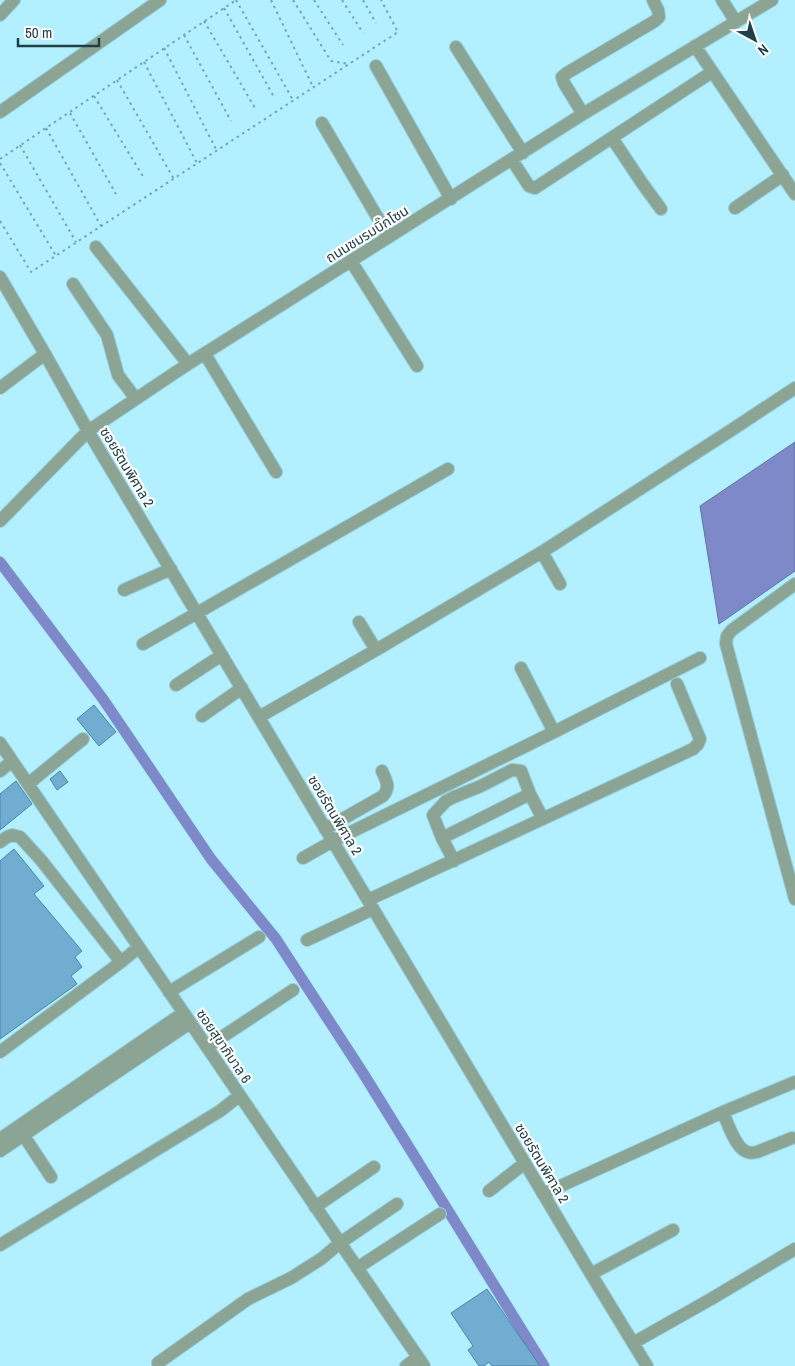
<svg xmlns="http://www.w3.org/2000/svg" width="795" height="1366" font-family="'Archivo Narrow','Noto Sans Thai',sans-serif">
<style>
.water{fill:#7e89ca;stroke:#6273a3}
.lines{fill:none;stroke-linecap:round;stroke-linejoin:round}
.canal{stroke:#7e89ca;stroke-width:11}
.building{fill:#71add1;stroke:#4a85a7}
.minor-casing{stroke:#95ccda;stroke-width:14}
.path{stroke:#75a6b2;stroke-width:2;stroke-dasharray:2.5 4;stroke-linecap:butt}
.minor{stroke:#8ba493;stroke-width:12}
.labels{text-anchor:middle;stroke-width:4.5;stroke-linejoin:round;paint-order:stroke}
.street-label{font-size:14px;fill:#204048;stroke:#fff}
</style>
<rect width="100%" height="100%" fill="#b2efff"/>
<path class="water" d="M 795,442 L 795,571 L 719,624 L 700,506 Z"/>
<g class="lines">
<path class="canal" d="M 0,562 L 103,699 L 211,859 L 276,939 L 363,1073 L 544,1366"/>
</g>
<path class="building" d="M 94,705 L 116,732 L 99,746 L 77,719 Z
M 60,771 L 68,782 L 57,790 L 50,779 Z
M 16,781 L 32,804 L 0,830 L 0,794 Z
M 14,849 L 44,886 L 34,894 L 82,951 L 75,957 L 82,967 L 71,976 L 77,984 L 0,1039 L 0,861 Z
M 487,1289 L 540,1366 L 492,1366 L 489,1362 L 484,1366 L 479,1366 L 468,1350 L 473,1346 L 451,1313 Z"/>
<g class="lines">
<defs>
<path id="minor" d="M 722,0 L 736,22
M 0,15 L 14,0
M 695,46 L 795,194
M 456,47 L 523,153
M 376,66 L 451,199
M 0,112 L 160,0
M 583,114 L 564,83 L 562,77 L 567,73 L 655,21 L 659,17 L 658,10 L 653,0
M 322,123 L 389,237
M 612,138 L 642,183 L 661,209
M 512,160 L 529,186 L 535,188 L 712,72
M 735,208 L 783,175
M 96,247 L 188,364
M 351,261 L 417,366
M 0,277 L 45,354 L 88,431 L 591,1274 L 647,1366
M 73,284 L 107,335 L 118,375 L 136,399
M 205,354 L 276,472
M 0,388 L 45,354
M 0,521 L 88,431 L 188,364 L 583,114 L 772,0
M 542,552 L 560,584
M 795,584 L 732,630 L 727,636 L 726,644 L 795,899
M 124,590 L 171,569
M 359,622 L 376,650
M 143,644 L 448,469
M 521,668 L 554,732
M 176,685 L 222,655
M 202,716 L 242,688
M 259,717 L 376,650 L 542,552 L 730,431 L 795,388
M 0,743 L 424,1366
M 0,771 L 12,761
M 28,784 L 83,739
M 325,829 L 383,796 C 391,786 386,781 382,771
M 442,838 L 530,794
M 0,842 L 7,837 L 12,835 L 20,837 L 41,860 L 121,962
M 303,858 L 333,841 L 554,732 L 700,658
M 454,861 L 442,838 L 433,815 L 446,801 L 454,797 L 481,786 L 512,770 L 521,771 L 530,794 L 543,819
M 368,900 L 693,749 L 698,744 L 700,739 L 677,684
M 307,940 L 373,909
M 169,992 L 259,937
M 207,1047 L 293,990
M 0,1052 L 121,962 L 139,947
M 723,1112 C 727,1122 735,1146 745,1151 C 748,1153 753,1153 757,1152 L 792,1138
M 24,1136 L 51,1177
M 0,1139 L 183,1013
M 0,1151 L 190,1023
M 489,1191 L 525,1163
M 543,1194 L 723,1112 L 795,1082
M 315,1207 L 374,1167
M 0,1245 L 220,1111 L 239,1096
M 357,1268 L 440,1214
M 591,1274 L 673,1230
M 633,1343 L 711,1299 L 795,1249
M 158,1363 L 248,1299 L 291,1278 L 321,1259 L 340,1243 L 397,1204
M 406,1366 L 418,1357"/>
</defs>
<use href="#minor" class="minor-casing"/>
<path class="path" d="M 236,0 L 293,100
M 271,0 L 313,87
M 293,0 L 331,61 L 349,64
M 314,0 L 343,45
M 342,0 L 363,33
M 363,0 L 376,23
M 224,8 L 274,97
M 204,21 L 255,108
M 184,35 L 231,121
M 164,48 L 217,151
M 144,62 L 197,163
M 117,80 L 174,179
M 94,96 L 144,178
M 70,113 L 116,194
M 46,128 L 101,226
M 20,145 L 76,242
M 0,159 L 236,0
M 0,163 L 56,256
M 0,221 L 31,272 L 398,32 L 381,0"/>
<use href="#minor" class="minor"/>
</g>
<g class="labels">
<g class="street-label">
<text transform="translate(367 234) rotate(-32)" y="5">ถนนชมรมบิ๊กโซน</text>
<text transform="translate(127 467) rotate(59)" y="5">ซอยรัตนพิศาล 2</text>
<text transform="translate(335 815) rotate(59)" y="5">ซอยรัตนพิศาล 2</text>
<text transform="translate(224 1046) rotate(56)" y="5">ซอยสุขาภิบาล 6</text>
<text transform="translate(542 1163) rotate(59)" y="5">ซอยรัตนพิศาล 2</text>
</g>
</g>
<g transform="translate(755 40) rotate(140)" stroke="#ffffff" stroke-width="4" paint-order="stroke">
<path d="M0-4L9 19L0 12L-9 19Z" fill="#204048"/>
<text y="-8" font-size="14" font-weight="bold" text-anchor="middle" fill="#204048">N</text>
</g>
<path d="M18 38v8h81v-8" fill="none" stroke="#204048" stroke-width="2.5"/>
<text x="25" y="38" font-size="15" fill="#204048" stroke="#ffffff" stroke-width="4" paint-order="stroke">50 m</text>
</svg>
